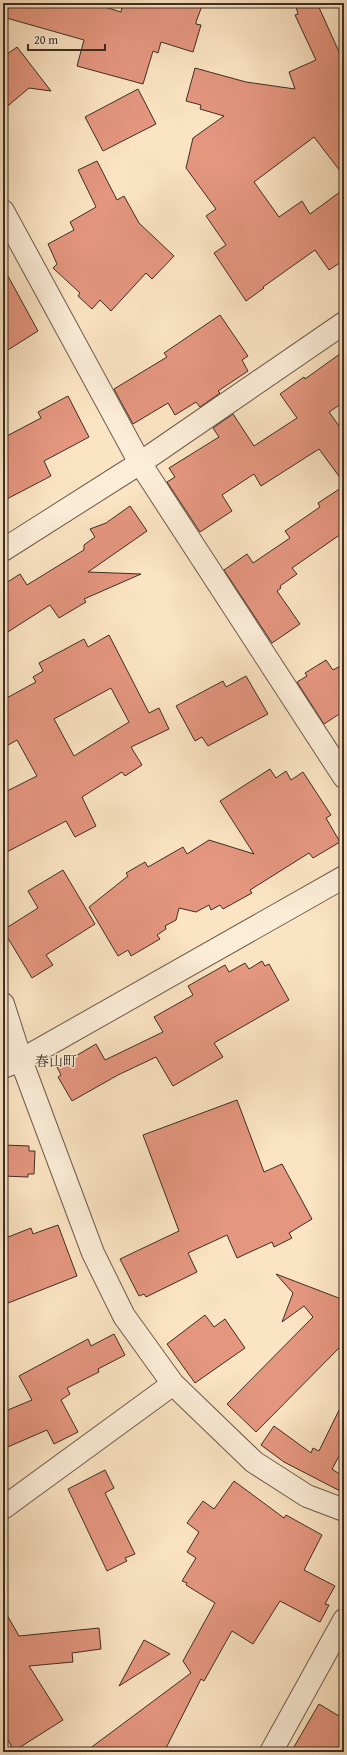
<svg xmlns="http://www.w3.org/2000/svg" width="347" height="1755" font-family="'Gentium Book Plus','Noto Serif JP',serif">
<style>
.building{fill:#e4967f;stroke:#3f2d24;fill-rule:evenodd}
.lines{fill:none;stroke-linecap:round;stroke-linejoin:round}
.minor-casing{stroke:#6e5b4c;stroke-width:24}
.minor{stroke:#fcedd8;stroke-width:22}
.labels{text-anchor:middle;stroke-width:3;stroke-linejoin:round;paint-order:stroke}
.quarter-label{font-size:14px;fill:#3f2d24;stroke:#fcedd8}
</style>
<rect width="100%" height="100%" fill="#fbe4c3"/>
<filter id="stains"><feTurbulence type="fractalNoise" baseFrequency=".005" numOctaves="4"/><feColorMatrix values="0 0 0 0 .2 0 0 0 0 .09 0 0 0 0 .02 0 0 0 .5 -.17"/></filter>
<radialGradient id="worn" r=".72"><stop offset=".6" stop-color="#630" stop-opacity="0"/><stop offset="1" stop-color="#630" stop-opacity=".3"/></radialGradient>
<path class="building" d="M 3,3 L 92,3 L 121,12 L 123,3 L 203,3 L 196,22 L 196,24 L 201,25 L 193,52 L 161,42 L 158,53 L 153,51 L 143,84 L 77,66 L 84,40 L 3,17 Z
M 295,3 L 317,3 L 344,63 L 344,176 L 314,137 L 254,182 L 279,217 L 302,201 L 310,214 L 344,189 L 344,260 L 329,270 L 315,250 L 263,287 L 264,288 L 246,301 L 214,253 L 226,245 L 206,216 L 216,209 L 186,168 L 193,138 L 224,116 L 200,109 L 201,105 L 186,101 L 195,68 L 246,82 L 295,89 L 289,72 L 316,60 L 295,15 L 298,14 Z
M 17,47 L 51,91 L 29,88 L 3,110 L 3,57 Z
M 138,89 L 156,124 L 103,151 L 85,117 Z
M 97,161 L 117,200 L 124,196 L 139,223 L 174,256 L 152,279 L 146,273 L 111,311 L 100,300 L 92,309 L 78,296 L 80,293 L 53,268 L 57,264 L 48,244 L 74,230 L 70,222 L 96,207 L 78,170 Z
M 3,267 L 38,331 L 3,353 Z
M 220,315 L 248,356 L 242,360 L 248,371 L 218,391 L 220,393 L 200,407 L 196,402 L 175,415 L 168,403 L 133,424 L 114,389 L 167,357 L 164,353 Z
M 344,351 L 344,402 L 329,412 L 344,433 L 344,483 L 319,449 L 261,486 L 254,474 L 222,495 L 232,511 L 200,532 L 167,482 L 175,477 L 169,468 L 219,437 L 213,428 L 233,414 L 254,446 L 297,418 L 280,394 L 304,377 L 305,379 Z
M 68,396 L 89,437 L 44,461 L 51,476 L 3,501 L 3,438 L 41,418 L 38,412 Z
M 344,486 L 344,532 L 292,568 L 297,574 L 280,586 L 281,588 L 277,591 L 300,624 L 272,643 L 224,570 L 247,554 L 253,563 L 290,538 L 285,531 L 320,507 L 318,503 Z
M 130,506 L 147,531 L 88,572 L 141,574 L 84,599 L 86,602 L 59,618 L 50,605 L 3,635 L 3,585 L 20,574 L 27,585 L 84,550 L 84,545 L 95,537 L 90,529 L 106,523 Z
M 109,635 L 149,713 L 159,708 L 169,729 L 131,747 L 142,765 L 125,776 L 122,772 L 82,797 L 96,826 L 75,837 L 66,821 L 3,854 L 3,793 L 37,776 L 17,740 L 3,748 L 3,700 L 36,682 L 33,677 L 43,671 L 39,663 L 84,639 L 88,647 ZM 111,688 L 129,722 L 74,756 L 54,719 Z
M 326,660 L 333,670 L 344,664 L 344,711 L 324,724 L 297,682 L 307,676 L 305,673 Z
M 246,676 L 268,714 L 208,746 L 202,737 L 195,741 L 176,706 L 223,681 L 226,687 Z
M 270,769 L 276,778 L 286,771 L 291,780 L 303,772 L 331,815 L 326,818 L 340,842 L 313,858 L 309,853 L 250,890 L 252,893 L 223,909 L 220,905 L 211,910 L 209,905 L 196,912 L 179,908 L 176,920 L 165,926 L 166,929 L 157,935 L 160,939 L 131,956 L 128,950 L 118,956 L 89,907 L 128,876 L 126,873 L 145,862 L 148,867 L 183,847 L 187,854 L 209,840 L 254,854 L 220,801 Z
M 63,870 L 95,924 L 46,955 L 53,965 L 32,978 L 3,930 L 38,908 L 28,891 Z
M 262,961 L 265,966 L 269,964 L 289,1000 L 214,1043 L 223,1057 L 173,1086 L 156,1057 L 118,1075 L 72,1101 L 58,1077 L 61,1075 L 57,1067 L 96,1044 L 105,1060 L 163,1032 L 154,1017 L 193,995 L 188,986 L 225,965 L 229,972 L 245,963 L 249,969 Z
M 237,1100 L 264,1172 L 282,1164 L 312,1219 L 289,1233 L 292,1238 L 274,1247 L 272,1242 L 237,1258 L 227,1235 L 188,1253 L 197,1272 L 146,1297 L 144,1294 L 139,1296 L 120,1259 L 179,1231 L 143,1135 Z
M 3,1145 L 29,1146 L 29,1151 L 35,1151 L 34,1174 L 28,1174 L 28,1177 L 3,1176 Z
M 58,1225 L 77,1276 L 3,1305 L 3,1239 L 31,1228 L 33,1234 Z
M 276,1274 L 344,1300 L 344,1343 L 256,1432 L 227,1404 L 313,1317 L 304,1306 L 282,1322 L 293,1293 Z
M 205,1315 L 214,1327 L 225,1319 L 245,1348 L 195,1383 L 167,1344 Z
M 114,1334 L 125,1355 L 98,1369 L 99,1372 L 67,1388 L 70,1394 L 61,1400 L 78,1432 L 54,1444 L 47,1430 L 3,1449 L 3,1412 L 32,1400 L 19,1376 L 88,1339 L 91,1346 Z
M 344,1400 L 344,1447 L 332,1469 L 344,1477 L 344,1493 L 284,1462 L 261,1445 L 274,1426 L 311,1453 L 313,1448 L 319,1451 Z
M 105,1470 L 114,1488 L 105,1493 L 135,1554 L 125,1558 L 127,1561 L 107,1571 L 68,1489 Z
M 234,1481 L 284,1518 L 286,1515 L 322,1535 L 304,1570 L 335,1586 L 325,1604 L 329,1605 L 320,1622 L 280,1601 L 253,1644 L 232,1631 L 204,1681 L 201,1679 L 164,1752 L 85,1752 L 191,1673 L 183,1661 L 215,1603 L 186,1585 L 187,1583 L 182,1581 L 196,1558 L 187,1552 L 199,1532 L 187,1523 L 203,1501 L 214,1509 Z
M 3,1608 L 19,1636 L 99,1628 L 101,1649 L 72,1653 L 73,1662 L 29,1666 L 63,1720 L 14,1751 L 3,1731 Z
M 144,1640 L 170,1654 L 119,1686 Z
M 319,1704 L 344,1719 L 344,1752 L 291,1752 Z"/>
<g class="lines">
<defs>
<path id="minor" d="M 3,211 L 140,463 L 344,777
M 3,550 L 140,463 L 344,323
M 3,1004 L 21,1060 L 93,1253 L 124,1316 L 173,1384 L 254,1462 L 307,1496 L 344,1510
M 3,1067 L 21,1060 L 344,877
M 3,1508 L 173,1384
M 271,1752 L 344,1620"/>
</defs>
<use href="#minor" class="minor-casing"/>
<use href="#minor" class="minor"/>
</g>
<g class="labels">
<g class="quarter-label">
<text x="56" y="1066">春山町</text>
</g>
</g>
<rect width="347" height="1755" fill="none" stroke="#fbe4c3" stroke-width="16"/>
<rect x="4" y="4" width="339" height="1747" fill="none" stroke="#3f2d24" stroke-width="2"/>
<rect x="8" y="8" width="331" height="1739" fill="none" stroke="#3f2d24"/>
<path d="M28 44v6h77v-6" fill="none" stroke="#3f2d24" stroke-width="2"/>
<text x="34" y="44" font-size="12" fill="#3f2d24" stroke="#fcedd8" stroke-width="3" paint-order="stroke">20 m</text>
<rect width="100%" height="100%" filter="url(#stains)"/>
<rect width="100%" height="100%" fill="url(#worn)"/>
</svg>
